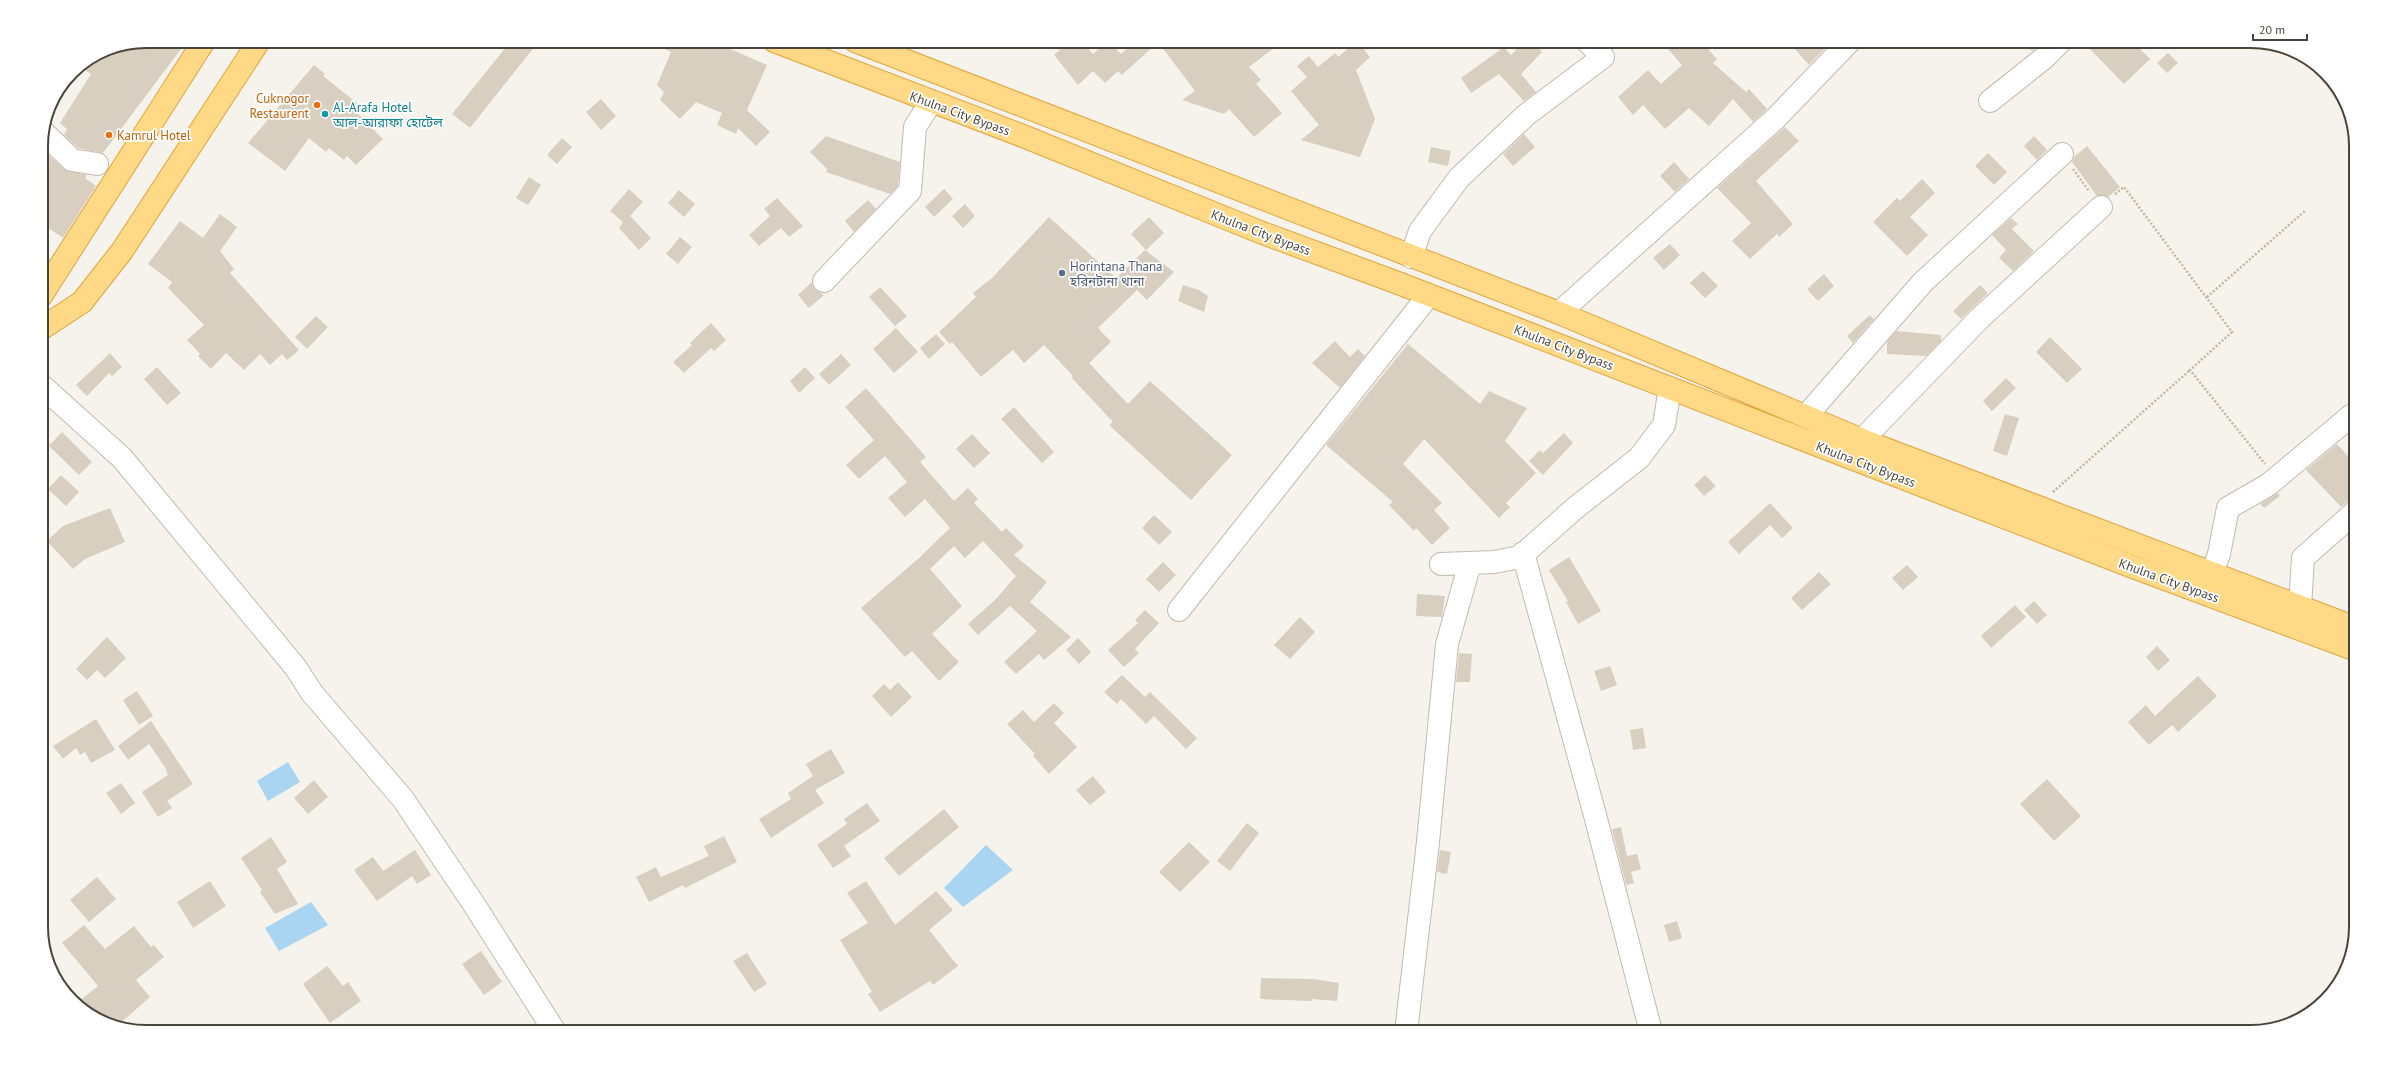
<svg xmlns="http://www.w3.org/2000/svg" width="2397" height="1073" font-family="'PT Sans','Noto Sans Bengali',sans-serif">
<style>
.water{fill:#a9d4f2}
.building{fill:#d8cfc1}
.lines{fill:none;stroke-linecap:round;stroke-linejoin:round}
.minor-casing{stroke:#c2bbae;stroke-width:24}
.trunk-casing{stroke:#e0a43c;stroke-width:24}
.path{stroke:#c4b79f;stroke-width:2.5;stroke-dasharray:2 2;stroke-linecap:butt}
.minor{stroke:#fff;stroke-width:22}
.trunk{stroke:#ffd985;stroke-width:22}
.food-dot{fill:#e8710a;stroke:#fff;stroke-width:1.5}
.culture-dot{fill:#0f9aa8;stroke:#fff;stroke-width:1.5}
.service-dot{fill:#5c6f8a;stroke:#fff;stroke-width:1.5}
.labels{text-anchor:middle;stroke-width:3.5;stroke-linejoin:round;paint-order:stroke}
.food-label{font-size:13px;fill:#c56008;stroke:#fff;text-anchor:end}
.culture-label{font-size:13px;fill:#0d838f;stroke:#fff;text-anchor:start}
.street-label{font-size:13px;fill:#4b4439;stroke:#fff}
.service-label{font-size:13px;fill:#4e5e75;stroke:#fff;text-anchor:start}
.rim{fill:none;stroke:#4b4439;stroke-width:2}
</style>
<rect width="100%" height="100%" fill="#f6f3ec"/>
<path class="water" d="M 288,762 L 300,782 L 268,801 L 257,781 Z
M 986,845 L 1013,870 L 963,907 L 944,888 Z
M 311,902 L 328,925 L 279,951 L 265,928 Z"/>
<path class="building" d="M 146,41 L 187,41 L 103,153 L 78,148 L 64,135 L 67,129 L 60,123 L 91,74 L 79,66 L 106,49 Z
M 511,41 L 539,41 L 470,128 L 452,114 Z
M 648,41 L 712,41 L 767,65 L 747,110 L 770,132 L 756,146 L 738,128 L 736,134 L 717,125 L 722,113 L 696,102 L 680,119 L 660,100 L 664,92 L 657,85 L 671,52 Z
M 1069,41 L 1081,41 L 1093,54 L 1108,41 L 1121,54 L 1135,41 L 1283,41 L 1249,67 L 1261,80 L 1256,84 L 1282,113 L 1254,137 L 1229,109 L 1224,114 L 1182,100 L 1195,91 L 1158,42 L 1122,75 L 1118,71 L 1105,83 L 1093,71 L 1078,85 L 1054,55 Z
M 1357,41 L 1370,57 L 1356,70 L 1375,119 L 1360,157 L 1301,140 L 1319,125 L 1291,91 L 1307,77 L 1297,66 L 1309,56 L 1318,67 L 1335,53 L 1338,57 Z
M 1525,41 L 1531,41 L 1542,52 L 1521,74 L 1536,92 L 1524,101 L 1499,74 L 1471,93 L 1461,78 L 1504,47 L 1511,55 Z
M 1661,41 L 1701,41 L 1717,59 L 1713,63 L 1746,92 L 1749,89 L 1767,109 L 1753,122 L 1733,99 L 1709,126 L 1689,108 L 1665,129 L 1643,105 L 1633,115 L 1618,97 L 1648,70 L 1661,84 L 1682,65 Z
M 1788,41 L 1826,41 L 1829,44 L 1809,65 Z
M 2023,41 L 2043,41 L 2032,51 Z
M 2098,41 L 2132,41 L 2150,59 L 2124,84 L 2090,49 Z
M 2168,53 L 2178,63 L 2167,73 L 2157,63 Z
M 314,65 L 325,74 L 323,76 L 362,107 L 357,113 L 383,139 L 356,165 L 347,156 L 344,160 L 329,148 L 326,152 L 309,138 L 285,171 L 248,143 Z
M 601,99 L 616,116 L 601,130 L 586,112 Z
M 1785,127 L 1799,141 L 1756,181 L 1793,224 L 1779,237 L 1777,234 L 1750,259 L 1732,241 L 1751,223 L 1717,188 Z
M 1524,134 L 1535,147 L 1513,166 L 1503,154 Z
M 826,136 L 900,162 L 898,186 L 890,194 L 826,172 L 827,169 L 810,152 Z
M 2034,136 L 2047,150 L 2037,160 L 2024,146 Z
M 562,138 L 572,147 L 557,164 L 547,155 Z
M 2087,146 L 2120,187 L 2108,197 L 2097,196 L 2072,162 L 2074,157 Z
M 1431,147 L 1451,151 L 1448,166 L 1428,162 Z
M 41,148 L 64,169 L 87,175 L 85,178 L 96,186 L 63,238 L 41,223 Z
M 1988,153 L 2007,172 L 1994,185 L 1975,166 Z
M 1674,162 L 1689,179 L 1675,192 L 1660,176 Z
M 529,177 L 541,185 L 528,205 L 516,198 Z
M 1922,179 L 1935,193 L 1910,217 L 1928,235 L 1907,256 L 1873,222 L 1897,198 L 1900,201 Z
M 629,189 L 643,202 L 630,216 L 651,238 L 639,250 L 619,228 L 623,222 L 610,211 Z
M 944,189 L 953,199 L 934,217 L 925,207 Z
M 679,190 L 695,204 L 684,217 L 668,203 Z
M 777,198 L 803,226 L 789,237 L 781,228 L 759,246 L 749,235 L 770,216 L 764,209 Z
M 868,200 L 876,209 L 854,232 L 845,221 Z
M 965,204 L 975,216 L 963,228 L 952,216 Z
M 220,214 L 237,227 L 220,251 L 234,269 L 230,273 L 299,350 L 287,360 L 282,354 L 270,365 L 260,354 L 244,370 L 226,353 L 211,369 L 198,356 L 200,354 L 187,340 L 204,325 L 168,288 L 172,282 L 148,264 L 180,221 L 203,238 Z
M 1049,217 L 1116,278 L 1145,250 L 1174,272 L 1147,300 L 1137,290 L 1098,328 L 1111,342 L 1089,363 L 1128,404 L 1150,381 L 1232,455 L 1191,500 L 1109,425 L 1113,422 L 1071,377 L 1073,376 L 1044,345 L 1024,363 L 1013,350 L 981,377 L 952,342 L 950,344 L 939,332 L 976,297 L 973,293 L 992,278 Z
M 1149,217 L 1164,233 L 1146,250 L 1131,234 Z
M 2011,218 L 2018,224 L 2012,229 L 2034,251 L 2013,271 L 1999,258 L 2006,250 L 1992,235 Z
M 680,237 L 692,247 L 678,264 L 666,254 Z
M 1670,244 L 1680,255 L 1664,270 L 1653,258 Z
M 1703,271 L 1718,286 L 1705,298 L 1690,283 Z
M 1824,274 L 1834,286 L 1818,301 L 1807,289 Z
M 812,282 L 815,290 L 824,295 L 809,308 L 798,295 Z
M 1183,285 L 1199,290 L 1208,296 L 1204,312 L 1178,301 Z
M 1980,285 L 1988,293 L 1961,319 L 1953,311 Z
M 880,287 L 907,316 L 895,326 L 869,297 Z
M 1870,315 L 1874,319 L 1853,343 L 1847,336 Z
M 316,316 L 328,327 L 307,349 L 295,337 Z
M 711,323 L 726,340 L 714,351 L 711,348 L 684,373 L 673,362 L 692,345 L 690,343 Z
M 896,328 L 918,352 L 894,373 L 873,349 Z
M 1896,331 L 1941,335 L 1941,341 L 1926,356 L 1887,354 L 1887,342 Z
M 936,334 L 945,344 L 929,359 L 920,348 Z
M 2050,337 L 2082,369 L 2067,383 L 2036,352 Z
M 1335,341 L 1350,357 L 1358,349 L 1365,356 L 1340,388 L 1312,363 Z
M 1408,344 L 1480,404 L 1489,391 L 1527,408 L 1505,441 L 1536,473 L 1506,503 L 1510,507 L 1499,518 L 1424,439 L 1403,464 L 1442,503 L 1434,510 L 1450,528 L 1432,545 L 1416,528 L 1414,531 L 1389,505 L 1393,502 L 1326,445 Z
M 110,353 L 122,367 L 112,376 L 109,373 L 87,396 L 76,385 Z
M 841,354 L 851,365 L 829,385 L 819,374 Z
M 157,367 L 181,393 L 167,405 L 144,379 Z
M 805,367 L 815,378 L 799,393 L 790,381 Z
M 2006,378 L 2016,388 L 1992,411 L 1983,401 Z
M 866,388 L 926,457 L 920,462 L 954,501 L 968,488 L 978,499 L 974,503 L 1002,532 L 1006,528 L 1024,546 L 1014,555 L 1047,582 L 1030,602 L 1071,637 L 1044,660 L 1039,654 L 1016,674 L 1004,662 L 1037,631 L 1010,606 L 978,635 L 968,624 L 996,599 L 1016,576 L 983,541 L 965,558 L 954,546 L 930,569 L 962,606 L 932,634 L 959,662 L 939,681 L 912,651 L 905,657 L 861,608 L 919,558 L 950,528 L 925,499 L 905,517 L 888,498 L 907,482 L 885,456 L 859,479 L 846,465 L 874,440 L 845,407 Z
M 1014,407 L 1054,452 L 1042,463 L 1001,419 Z
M 2005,414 L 2019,418 L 2007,456 L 1993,451 Z
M 62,432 L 92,462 L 79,475 L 49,446 Z
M 1564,433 L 1573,443 L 1543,475 L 1529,461 L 1540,450 L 1543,453 Z
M 972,434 L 990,453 L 974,468 L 956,449 Z
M 2337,444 L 2356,465 L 2356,499 L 2348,501 L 2341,507 L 2306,470 Z
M 61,475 L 79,492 L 66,506 L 48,489 Z
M 1705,475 L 1716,486 L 1704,496 L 1694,485 Z
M 2278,493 L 2280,496 L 2264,508 L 2260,504 Z
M 1770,503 L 1793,528 L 1782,538 L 1770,525 L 1739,554 L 1728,542 Z
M 110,508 L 125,542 L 85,559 L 73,569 L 47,541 L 63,526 Z
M 1154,515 L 1172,532 L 1159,545 L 1142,528 Z
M 1569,557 L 1601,611 L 1578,624 L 1566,602 L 1568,601 L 1549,570 Z
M 1163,562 L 1176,575 L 1159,592 L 1146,579 Z
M 1907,565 L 1918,577 L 1903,590 L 1892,578 Z
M 1819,572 L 1831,584 L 1802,610 L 1791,598 Z
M 1417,594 L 1445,596 L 1442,617 L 1416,616 Z
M 2034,601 L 2047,615 L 2037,624 L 2024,610 Z
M 2015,605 L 2026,617 L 1991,648 L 1981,636 Z
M 1145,610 L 1159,623 L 1135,649 L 1139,653 L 1124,667 L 1108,650 L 1138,623 L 1135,620 Z
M 1300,617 L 1315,632 L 1290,659 L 1274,645 Z
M 107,637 L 126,658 L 105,678 L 97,670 L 87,680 L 76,669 Z
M 1078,638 L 1091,652 L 1079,664 L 1066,650 Z
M 2157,646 L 2170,660 L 2158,671 L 2146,657 Z
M 1459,653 L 1472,654 L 1470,682 L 1456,682 Z
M 1610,666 L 1617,685 L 1601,691 L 1594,671 Z
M 1122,675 L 1145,697 L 1150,692 L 1197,738 L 1186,749 L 1154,716 L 1146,724 L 1121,699 L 1117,704 L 1104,692 Z
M 2198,676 L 2217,696 L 2178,732 L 2172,725 L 2149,745 L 2128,722 L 2146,705 L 2155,716 Z
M 898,682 L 912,697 L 891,717 L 872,696 L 884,684 L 890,690 Z
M 137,691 L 153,716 L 139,725 L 123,700 Z
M 1054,703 L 1064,713 L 1054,723 L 1077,747 L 1049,774 L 1033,756 L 1035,754 L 1007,724 L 1023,710 L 1034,722 Z
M 96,719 L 115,750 L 91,763 L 85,752 L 80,755 L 76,748 L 63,759 L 53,746 Z
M 151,721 L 193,784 L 167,801 L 172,808 L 158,817 L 142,792 L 168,775 L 165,767 L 149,744 L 128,760 L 118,746 Z
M 1643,728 L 1646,748 L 1633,750 L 1630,730 Z
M 831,749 L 845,773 L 815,790 L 824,803 L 771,838 L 759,819 L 791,799 L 788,793 L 813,776 L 806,764 Z
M 1093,776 L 1106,792 L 1090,805 L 1076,790 Z
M 2047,779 L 2081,816 L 2054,841 L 2020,804 Z
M 314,780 L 328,797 L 308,814 L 294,798 Z
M 121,783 L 135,803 L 121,814 L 106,793 Z
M 867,803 L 880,821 L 844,846 L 851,856 L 833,868 L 817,845 L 847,824 L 844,819 Z
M 944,809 L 959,827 L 899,876 L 884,858 Z
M 1247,823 L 1259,833 L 1230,871 L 1217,861 Z
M 1621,827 L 1627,856 L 1637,854 L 1641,869 L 1631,872 L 1634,883 L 1626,885 L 1612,829 Z
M 724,836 L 737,862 L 685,888 L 683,885 L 649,902 L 636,877 L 656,867 L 661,877 L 709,856 L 704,846 Z
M 271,837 L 287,862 L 277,869 L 298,904 L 275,914 L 260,892 L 262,890 L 241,858 Z
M 1189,842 L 1210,862 L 1180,892 L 1159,872 Z
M 415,850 L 431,875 L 417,884 L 412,876 L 377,901 L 354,870 L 373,857 L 383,871 Z
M 1440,850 L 1451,852 L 1447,874 L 1437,872 Z
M 97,877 L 116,899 L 89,922 L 70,900 Z
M 210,881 L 226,906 L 193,928 L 177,902 Z
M 866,881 L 895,925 L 936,891 L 953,910 L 929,930 L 958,966 L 933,985 L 930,981 L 880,1012 L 868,994 L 872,992 L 840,940 L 868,923 L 847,893 Z
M 1677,921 L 1682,938 L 1669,942 L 1664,925 Z
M 84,925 L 105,949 L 134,926 L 151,947 L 154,945 L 164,957 L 136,980 L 150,997 L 117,1026 L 105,1024 L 78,1002 L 98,986 L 62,943 Z
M 481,951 L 502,982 L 484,995 L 462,964 Z
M 747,953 L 767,984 L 754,992 L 733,961 Z
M 327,966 L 343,986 L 348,982 L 361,1001 L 330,1023 L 303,984 Z
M 1261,978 L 1313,979 L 1339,983 L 1337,1001 L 1312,999 L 1312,1001 L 1260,999 Z"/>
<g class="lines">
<defs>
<path id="minor" d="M 1990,101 L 2044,58 L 2061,41
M 43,132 L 72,160 L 97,164
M 1411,257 L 1420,231 L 1459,178 L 1526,115 L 1603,57 L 1587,41
M 824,281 L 910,191 L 915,127 L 931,102
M 1559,313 L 1775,119 L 1850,41
M 41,385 L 122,458 L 296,668 L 312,693 L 403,799 L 475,906 L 555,1032
M 1806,416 L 1923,282 L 2062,154
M 1862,440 L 1980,318 L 2101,207
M 1523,553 L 1595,815 L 1651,1032
M 1441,564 L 1494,562 L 1520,557 L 1574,509 L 1639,458 L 1664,425 L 1670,388
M 2212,573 L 2219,554 L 2228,508 L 2268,485 L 2352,415
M 2300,607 L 2303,558 L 2356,511
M 1179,610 L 1429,295
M 1406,1032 L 1428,842 L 1447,644 L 1470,563"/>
<path id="trunk" d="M 774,41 L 1023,136 L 1260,232 L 1398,283 L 2133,567 L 2356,650
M 855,41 L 1559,313 L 1862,440 L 2356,628
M 41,296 L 204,41
M 41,329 L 82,302 L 122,251 L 259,41"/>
</defs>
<use href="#minor" class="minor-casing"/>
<use href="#trunk" class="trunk-casing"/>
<path class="path" d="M 2073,169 L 2089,191
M 2115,194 L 2124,187 L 2232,332 L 2190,370 L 2265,464
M 2207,297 L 2306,210
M 2053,492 L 2190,370"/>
<use href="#minor" class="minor"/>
<use href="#trunk" class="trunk"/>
</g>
<g class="food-dot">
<circle cx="317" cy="105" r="4"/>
<circle cx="109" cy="135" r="4"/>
</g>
<circle class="culture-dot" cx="325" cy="114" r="4"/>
<circle class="service-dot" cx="1062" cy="273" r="4"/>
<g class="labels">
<g class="food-label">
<text x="309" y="103">Cuknogor<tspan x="309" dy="15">Restaurent</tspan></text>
<text x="117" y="140" text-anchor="start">Kamrul Hotel</text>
</g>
<g class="culture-label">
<text x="333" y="112">Al-Arafa Hotel<tspan x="333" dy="15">আল-আরাফা হোটেল</tspan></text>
</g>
<g class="street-label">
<text transform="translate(960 113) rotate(20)" y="5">Khulna City Bypass</text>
<text transform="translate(1261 232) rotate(21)" y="5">Khulna City Bypass</text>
<text transform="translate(1564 347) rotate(21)" y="5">Khulna City Bypass</text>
<text transform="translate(1866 464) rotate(21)" y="5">Khulna City Bypass</text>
<text transform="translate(2169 580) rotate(20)" y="5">Khulna City Bypass</text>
</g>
<g class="service-label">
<text x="1070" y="271">Horintana Thana<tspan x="1070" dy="15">হরিনটানা থানা</tspan></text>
</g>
</g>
<path d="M0 0H2397V1073H0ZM146 48H2251A98 98 0 0 1 2349 146V927A98 98 0 0 1 2251 1025H146A98 98 0 0 1 48 927V146A98 98 0 0 1 146 48Z" fill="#fff" fill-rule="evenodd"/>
<path class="rim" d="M146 48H2251A98 98 0 0 1 2349 146V927A98 98 0 0 1 2251 1025H146A98 98 0 0 1 48 927V146A98 98 0 0 1 146 48Z"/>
<path d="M2253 34v6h54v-6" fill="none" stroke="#4b4439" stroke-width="2"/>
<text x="2259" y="34" font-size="12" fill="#4b4439" stroke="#ffffff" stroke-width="3" paint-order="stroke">20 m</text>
</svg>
